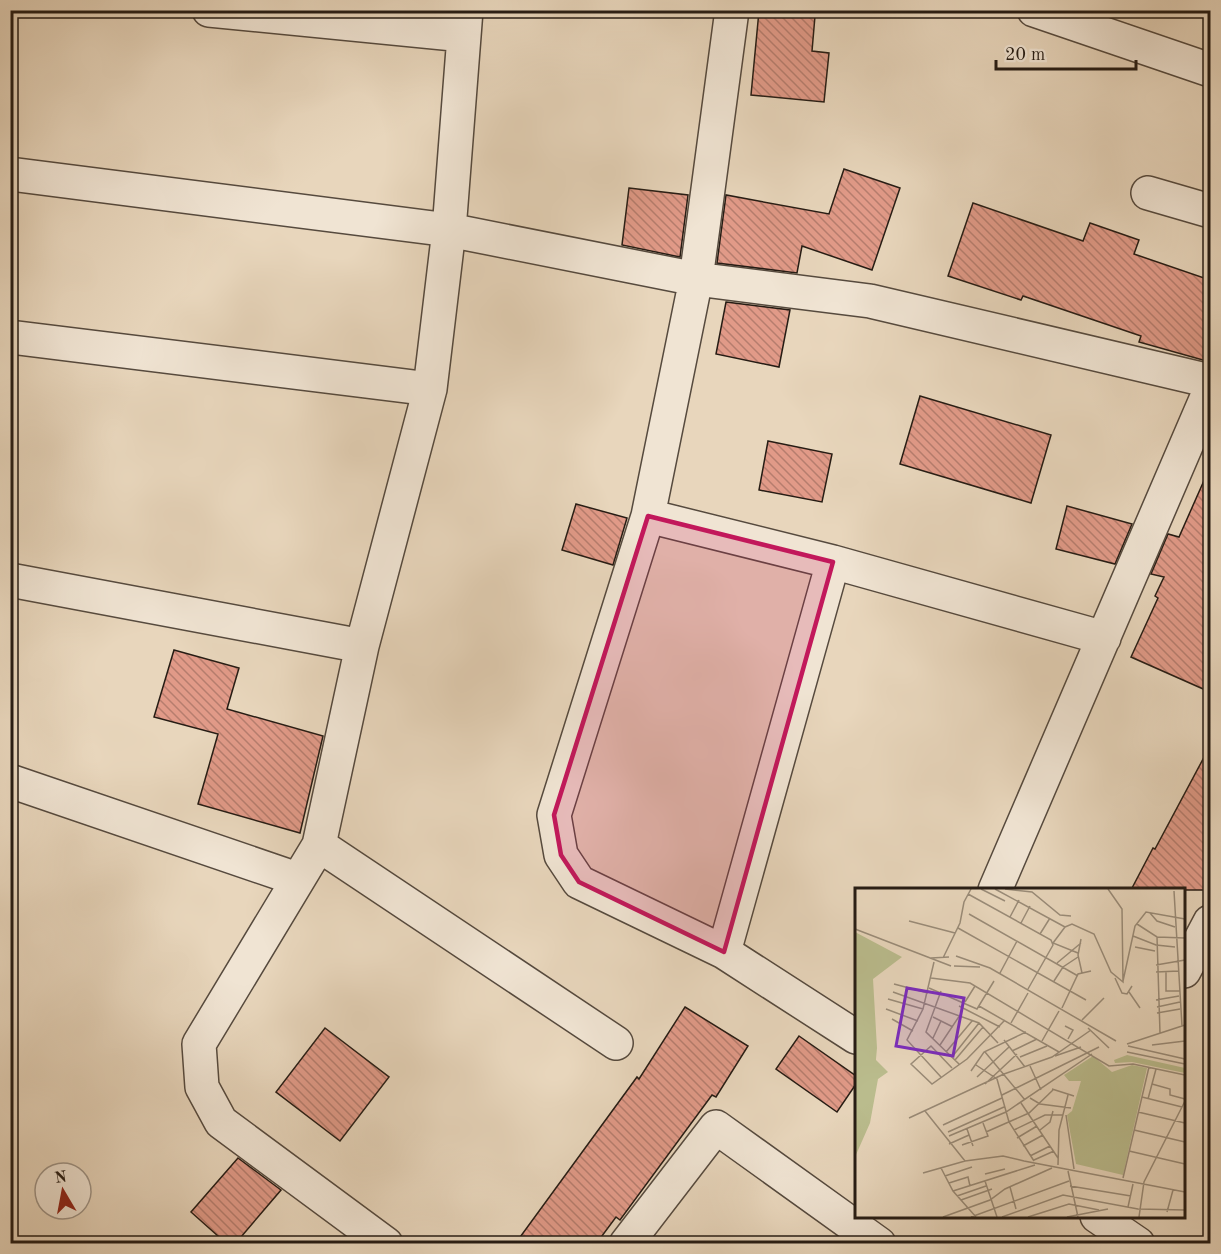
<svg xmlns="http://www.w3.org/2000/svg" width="1221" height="1254" font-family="'Old Standard TT',serif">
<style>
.building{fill:url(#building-back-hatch);stroke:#261c14;stroke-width:1.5}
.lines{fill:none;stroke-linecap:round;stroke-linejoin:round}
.minor-casing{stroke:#564a3e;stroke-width:36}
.minor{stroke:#f0e4d3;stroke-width:33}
.marked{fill:#c2185b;fill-opacity:0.2;stroke:#c2185b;stroke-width:4.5;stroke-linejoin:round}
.inset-road{fill:none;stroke:#9a8c79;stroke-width:1.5}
.view{fill:#7b2cbf;fill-opacity:0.15;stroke:#7b2cbf;stroke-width:3}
.inset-edge{fill:none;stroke:#261c14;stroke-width:3}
</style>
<defs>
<pattern id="building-back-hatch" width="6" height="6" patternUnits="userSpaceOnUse" patternTransform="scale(1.5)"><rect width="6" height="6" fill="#e19a88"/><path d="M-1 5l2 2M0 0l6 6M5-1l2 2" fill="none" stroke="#b67d6e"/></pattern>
</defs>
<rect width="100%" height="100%" fill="#e8d6bc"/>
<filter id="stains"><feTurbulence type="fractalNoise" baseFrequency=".00333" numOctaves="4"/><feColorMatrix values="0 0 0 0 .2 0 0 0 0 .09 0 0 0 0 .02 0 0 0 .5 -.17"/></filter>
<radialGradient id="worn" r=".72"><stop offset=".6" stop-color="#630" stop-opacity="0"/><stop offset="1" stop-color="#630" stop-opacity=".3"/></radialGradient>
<path class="building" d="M 759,11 L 815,16 L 812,51 L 829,53 L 824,102 L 751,95 Z
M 844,169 L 900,188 L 872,270 L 802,246 L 797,273 L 717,263 L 726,195 L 829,214 Z
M 629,188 L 688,195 L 680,257 L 622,245 Z
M 973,203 L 1083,241 L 1090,223 L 1139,240 L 1134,254 L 1210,280 L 1210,362 L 1139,342 L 1141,336 L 1023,296 L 1021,300 L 948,276 Z
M 726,302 L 790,310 L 779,367 L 716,354 Z
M 920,396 L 1051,435 L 1031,503 L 900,464 Z
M 768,441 L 832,454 L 822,502 L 759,490 Z
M 1210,467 L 1210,692 L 1131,657 L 1158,598 L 1155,596 L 1164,577 L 1151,574 L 1168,534 L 1179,537 Z
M 576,504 L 627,518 L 613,565 L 562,550 Z
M 1067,506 L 1132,524 L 1115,564 L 1056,549 Z
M 174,650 L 239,668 L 227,709 L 323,736 L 300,833 L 198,804 L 218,734 L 154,717 Z
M 1210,746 L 1210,890 L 1131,890 L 1153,848 L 1155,849 Z
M 685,1007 L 748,1046 L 716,1097 L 712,1095 L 620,1220 L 616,1217 L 596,1244 L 515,1244 L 637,1077 L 639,1079 Z
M 325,1028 L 389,1077 L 340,1141 L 276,1092 Z
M 799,1036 L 856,1076 L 856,1084 L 837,1112 L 776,1069 Z
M 238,1158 L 281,1190 L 235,1244 L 227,1244 L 191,1212 Z"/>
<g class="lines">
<defs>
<path id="minor" d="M 209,10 L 464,35
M 732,10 L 696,279 L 648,516 L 554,815 L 561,855 L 579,882 L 724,952 L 856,1037
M 1034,10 L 1210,70
M 10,174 L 449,230 L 696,279 L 870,301 L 1210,381
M 1148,193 L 1210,211
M 10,337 L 430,389
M 648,516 L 833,562 L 1104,638
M 10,580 L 362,646
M 10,781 L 297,879
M 319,845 L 616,1043
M 995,890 L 1210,390
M 724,952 L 833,562
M 1184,971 L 1210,922
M 1097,1216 L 1138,1244
M 386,1244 L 221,1122 L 202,1087 L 199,1044 L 319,845 L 362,646 L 430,389 L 449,230 L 466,10
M 626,1244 L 716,1127 L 879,1244"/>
</defs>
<use href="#minor" class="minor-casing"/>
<use href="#minor" class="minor"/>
</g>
<path class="marked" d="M 648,516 L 833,562 L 724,952 L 579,882 L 561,855 L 554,815 Z"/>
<g transform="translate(855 888)">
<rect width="330" height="330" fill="#e8d6bc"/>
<path d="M 238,168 L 257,184 L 277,177 L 292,180 L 268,287 L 221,276 L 212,227 L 217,223 L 226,193 L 214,193 L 209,187 Z" fill="#babc8d"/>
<path d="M 0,44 L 47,69 L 18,91 L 22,160 L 16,226 L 0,258 ZM 272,167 L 330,180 L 330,185 L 277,174 L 260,175 L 259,172 Z" fill="#babc8d"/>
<path d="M 0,121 L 8,130 L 15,166 L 33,184 L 23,191 L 15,235 L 0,269 Z" fill="#babc8d"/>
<path class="inset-road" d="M 126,1 L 150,13M 140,1 L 210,39M 150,1 L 177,4 L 205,27 L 216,28M 319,3 L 327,138M 113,6 L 196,52 L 198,57 L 173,101M 295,25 L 302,33 L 320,39M 114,26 L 223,88M 155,29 L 164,12M 54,33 L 100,45M 166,35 L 175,18M 282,36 L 302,49 L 330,50M 210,39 L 217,36 L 239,46 L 256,84 L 268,94 L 267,21 L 253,1M 210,39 L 198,55 L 223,65M 103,40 L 231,112M 0,41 L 96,78M 185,46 L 195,30M 278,48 L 301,57 L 320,59M 302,49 L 305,145M 226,51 L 223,67 L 227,85M 280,59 L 300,63M 101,68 L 135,80 L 261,153M 76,70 L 94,69M 88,70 L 105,35 L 109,14 L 116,1M 79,74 L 68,121 L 52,152 L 86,189M 202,75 L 226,55M 301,77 L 330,72M 99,78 L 125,79M 301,84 L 324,83M 311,84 L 311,103 L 325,103M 145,85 L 162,53M 76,90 L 115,95 L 254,178 L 278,176 L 330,187M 260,90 L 267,105 L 272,106 L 277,98M 199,93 L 208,79 L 223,69M 268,93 L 280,38 L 291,24 L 330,31M 39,96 L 73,105M 74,100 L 122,121 L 139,93M 86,103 L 71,144 L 104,176M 38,104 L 124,135 L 143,155M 274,104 L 285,120M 33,111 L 68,121M 301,112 L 324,108M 110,114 L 120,98M 104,118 L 145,139M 124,118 L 204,164M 302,119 L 325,114M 207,120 L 223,86 L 236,83M 31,121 L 63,133M 302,125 L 325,121M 78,129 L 98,139M 37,131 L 58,143M 227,132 L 249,110M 156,135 L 173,105M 210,138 L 218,142 L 213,151M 233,140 L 254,160M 78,150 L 86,133M 149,152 L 170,179M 187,153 L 204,123M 272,156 L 330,137M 85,157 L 105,127M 297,157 L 330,153M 273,158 L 330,171M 157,163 L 182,151M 91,164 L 117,133M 130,164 L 170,212M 272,164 L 330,176M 200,168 L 226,159M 97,169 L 124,135M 165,169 L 192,158M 100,172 L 128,139M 121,177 L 142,191 L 154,234 L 179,273M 175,178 L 186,202M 97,180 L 76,158 L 56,176 L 77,196 L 112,171 L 150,132M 116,183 L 129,164 L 171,144M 122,189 L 154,159M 130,196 L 162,166M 297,196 L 315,201 L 315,207 L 330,211M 197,201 L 219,208M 147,207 L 244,159M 287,209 L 327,219M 175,210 L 185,216 L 216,220M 293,211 L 301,181M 166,215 L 203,270M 70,223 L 110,273M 283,224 L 330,235M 211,227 L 219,281M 54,230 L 149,186 L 197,169 L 236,142M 88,237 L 147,210M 112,241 L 118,258M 159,242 L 190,227 L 208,227M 185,242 L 195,234 L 198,223M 279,242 L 330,254M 93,244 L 149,219M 131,244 L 174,225 L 198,202M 94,248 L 151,224 L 237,166M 162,250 L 182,238M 94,256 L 114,247M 107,257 L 133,248 L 128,235M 168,258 L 188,247M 274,263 L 330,276M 175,268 L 195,258M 179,272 L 199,263M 169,273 L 330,304M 203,277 L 204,242 L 213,207M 86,280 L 98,303 L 121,329M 213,283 L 223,329M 68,285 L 110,273 L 148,268 L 169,273M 130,286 L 150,281M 90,288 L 117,279M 268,290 L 294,179M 130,293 L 142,329M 94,295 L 113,289 L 115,298M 215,298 L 276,308M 155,299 L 161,321M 98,303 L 180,277M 102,308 L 131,298M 106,312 L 137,301M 273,319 L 278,296M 312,324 L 318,302M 88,329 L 135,312 L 150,301 L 197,280M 116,329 L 214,293M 147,329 L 208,307 L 283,321 L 330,322M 173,329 L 214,316 L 244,322M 212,329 L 253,321M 284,329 L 289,294 L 330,213"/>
<path class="view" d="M 52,100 L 109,110 L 98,168 L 41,158 Z"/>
<rect width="330" height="330" class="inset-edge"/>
</g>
<rect width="1221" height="1254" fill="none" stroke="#e8d6bc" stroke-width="36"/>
<rect x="12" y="12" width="1197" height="1230" fill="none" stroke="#261c14" stroke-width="3"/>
<rect x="18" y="18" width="1185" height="1218" fill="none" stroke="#261c14" stroke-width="1.5"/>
<g transform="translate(63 1191) rotate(350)"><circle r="28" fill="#f0e4d3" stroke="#9f9487" stroke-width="1.5"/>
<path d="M0-4.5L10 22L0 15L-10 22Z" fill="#8f2418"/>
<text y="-9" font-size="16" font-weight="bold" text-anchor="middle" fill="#261c14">N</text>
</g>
<path d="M996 60v9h140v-9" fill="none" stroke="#261c14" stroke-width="3"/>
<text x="1005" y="60" font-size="18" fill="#261c14" stroke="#f0e4d3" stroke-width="4.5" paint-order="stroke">20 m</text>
<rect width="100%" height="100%" filter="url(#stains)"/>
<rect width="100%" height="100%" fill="url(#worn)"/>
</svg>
